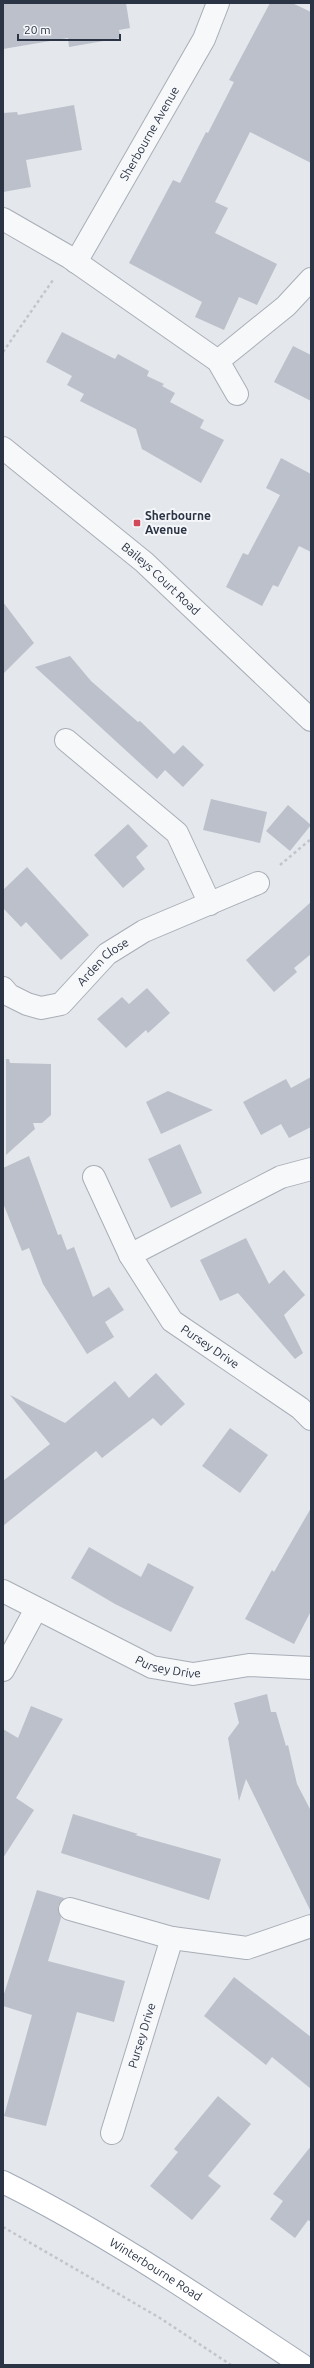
<svg xmlns="http://www.w3.org/2000/svg" width="314" height="2368" font-family="Ubuntu,sans-serif">
<style>
.building{fill:#bbc0ca}
.lines{fill:none;stroke-linecap:round;stroke-linejoin:round}
.minor-casing{stroke:#a9aeb7;stroke-width:24}
.major-casing{stroke:#a3abb8;stroke-width:24}
.path{stroke:#c2c5cb;stroke-width:2.5;stroke-dasharray:3 3;stroke-linecap:butt}
.minor{stroke:#f7f8fa;stroke-width:22}
.major{stroke:#fff;stroke-width:22}
.poi-dot{fill:#d1495b;stroke:#f4f6f9;stroke-width:1.5}
.labels{text-anchor:middle;stroke-width:4;stroke-linejoin:round;paint-order:stroke}
.street-label{font-size:12px;fill:#2b3445;stroke:#f4f6f9}
.poi-label{font-size:12px;font-weight:bold;fill:#2b3445;stroke:#f4f6f9;text-anchor:start}
</style>
<rect width="100%" height="100%" fill="#e4e7ec"/>
<path class="building" d="M 3,3 L 126,3 L 130,28 L 119,30 L 121,38 L 69,47 L 68,38 L 3,49 Z
M 270,3 L 292,3 L 311,12 L 311,163 L 250,132 L 215,202 L 228,208 L 215,233 L 277,264 L 257,305 L 239,297 L 224,330 L 195,317 L 202,302 L 129,263 L 173,180 L 180,183 L 206,132 L 208,133 L 234,82 L 229,80 Z
M 74,105 L 82,150 L 26,160 L 31,187 L 3,192 L 3,113 L 17,112 L 18,115 Z
M 62,332 L 115,359 L 118,354 L 149,371 L 147,376 L 164,384 L 162,386 L 175,393 L 170,402 L 204,420 L 200,428 L 224,440 L 201,483 L 142,449 L 136,429 L 80,401 L 84,394 L 67,385 L 72,376 L 46,362 Z
M 293,346 L 311,355 L 311,401 L 274,382 Z
M 281,458 L 311,474 L 311,552 L 299,546 L 278,587 L 273,585 L 262,606 L 226,587 L 243,553 L 248,555 L 280,495 L 266,488 Z
M 3,602 L 34,643 L 3,674 Z
M 70,656 L 91,681 L 138,722 L 140,721 L 174,754 L 183,745 L 204,765 L 183,787 L 165,770 L 157,779 L 35,667 Z
M 211,799 L 267,812 L 260,843 L 203,830 Z
M 288,805 L 311,825 L 290,851 L 266,831 Z
M 128,824 L 148,846 L 136,857 L 145,869 L 123,888 L 94,855 Z
M 27,867 L 89,935 L 61,960 L 26,922 L 21,927 L 3,908 L 3,890 Z
M 311,902 L 311,954 L 294,968 L 297,972 L 274,992 L 246,960 Z
M 147,988 L 170,1013 L 148,1033 L 146,1030 L 126,1048 L 97,1019 L 122,997 L 129,1004 Z
M 6,1059 L 9,1059 L 10,1063 L 51,1064 L 51,1115 L 42,1123 L 33,1123 L 35,1129 L 6,1155 Z
M 311,1077 L 311,1127 L 289,1138 L 281,1124 L 261,1135 L 243,1102 L 286,1079 L 291,1088 Z
M 168,1091 L 213,1110 L 161,1134 L 146,1102 Z
M 180,1144 L 202,1193 L 171,1208 L 148,1159 Z
M 29,1156 L 58,1235 L 61,1234 L 67,1250 L 74,1247 L 93,1297 L 109,1287 L 124,1310 L 105,1322 L 114,1337 L 87,1354 L 43,1284 L 29,1248 L 22,1251 L 3,1203 L 3,1168 Z
M 246,1238 L 269,1284 L 284,1270 L 305,1295 L 284,1315 L 303,1353 L 295,1359 L 238,1293 L 220,1301 L 200,1260 Z
M 156,1373 L 185,1404 L 161,1426 L 153,1418 L 102,1458 L 96,1451 L 3,1526 L 3,1481 L 50,1444 L 10,1395 L 65,1423 L 115,1381 L 129,1398 Z
M 230,1428 L 268,1455 L 240,1493 L 202,1466 Z
M 311,1508 L 311,1611 L 294,1644 L 245,1619 L 272,1570 L 274,1572 Z
M 89,1547 L 141,1577 L 148,1563 L 194,1587 L 171,1632 L 115,1604 L 71,1578 Z
M 267,1694 L 271,1712 L 276,1712 L 286,1746 L 288,1745 L 297,1784 L 311,1811 L 311,1912 L 246,1779 L 239,1801 L 228,1738 L 239,1723 L 234,1703 Z
M 31,1706 L 63,1719 L 16,1798 L 34,1810 L 3,1858 L 3,1729 L 18,1738 Z
M 73,1814 L 138,1834 L 135,1835 L 221,1859 L 209,1900 L 61,1853 Z
M 37,1890 L 64,1898 L 58,1906 L 61,1918 L 48,1961 L 125,1981 L 114,2022 L 77,2012 L 46,2126 L 4,2116 L 32,2015 L 3,2006 L 3,1997 Z
M 234,1977 L 311,2037 L 311,2089 L 272,2057 L 266,2065 L 204,2016 Z
M 218,2096 L 251,2124 L 208,2176 L 221,2186 L 192,2220 L 150,2186 L 178,2152 L 174,2149 Z
M 311,2146 L 311,2222 L 308,2220 L 295,2238 L 270,2219 L 283,2201 L 273,2194 Z"/>
<g class="lines">
<defs>
<g id="minor">
<path d="M 3,219 L 69,257 L 218,361 L 237,394"/>
<path id="s1" d="M 76,262 L 204,39 L 218,3"/>
<path d="M 218,361 L 286,306 L 311,279"/>
<path id="s2" d="M 3,448 L 144,562 L 311,720"/>
<path d="M 66,740 L 177,833 L 210,904"/>
<path id="s3" d="M 3,988 L 9,995 L 27,1004 L 41,1008 L 61,1004 L 107,954 L 144,931 L 258,883"/>
<path id="s4" d="M 94,1177 L 130,1255 L 172,1321 L 300,1408 L 311,1419"/>
<path d="M 130,1255 L 281,1177 L 311,1169"/>
<path id="s5" d="M 3,1591 L 152,1667 L 193,1674 L 249,1665 L 311,1668"/>
<path d="M 3,1670 L 36,1609"/>
<path d="M 70,1909 L 172,1938 L 247,1948 L 311,1926"/>
<path id="s6" d="M 112,2133 L 172,1938"/>
</g>
<g id="major">
<path id="s7" d="M 3,2182 C 108,2234 205,2301 302,2365"/>
</g>
</defs>
<use href="#minor" class="minor-casing"/>
<use href="#major" class="major-casing"/>
<path class="path" d="M 3,352 L 53,280
M 280,865 L 311,839
M 3,2227 L 160,2318 L 231,2365"/>
<use href="#minor" class="minor"/>
<use href="#major" class="major"/>
</g>
<rect class="poi-dot" x="133" y="519" width="8" height="8" rx="2"/>
<g class="labels">
<g class="street-label">
<text dy="4" stroke="none"><textPath href="#s1" startOffset="148">Sherbourne Avenue</textPath></text>
<text dy="4" stroke="none"><textPath href="#s2" startOffset="205">Baileys Court Road</textPath></text>
<text dy="4" stroke="none"><textPath href="#s3" startOffset="124">Arden Close</textPath></text>
<text dy="4" stroke="none"><textPath href="#s4" startOffset="210">Pursey Drive</textPath></text>
<text dy="4" stroke="none"><textPath href="#s5" startOffset="183">Pursey Drive</textPath></text>
<text dy="4" stroke="none"><textPath href="#s6" startOffset="102">Pursey Drive</textPath></text>
<text dy="4" stroke="none"><textPath href="#s7" startOffset="176">Winterbourne Road</textPath></text>
</g>
<g class="poi-label">
<text x="145" y="520">Sherbourne<tspan x="145" dy="14">Avenue</tspan></text>
</g>
</g>
<rect width="314" height="2368" fill="none" stroke="#2b3445" stroke-width="8"/>
<path d="M18 34v6h102v-6" fill="none" stroke="#2b3445" stroke-width="2"/>
<text x="24" y="34" font-size="12" fill="#2b3445" stroke="#f4f6f9" stroke-width="3" paint-order="stroke">20 m</text>
</svg>
